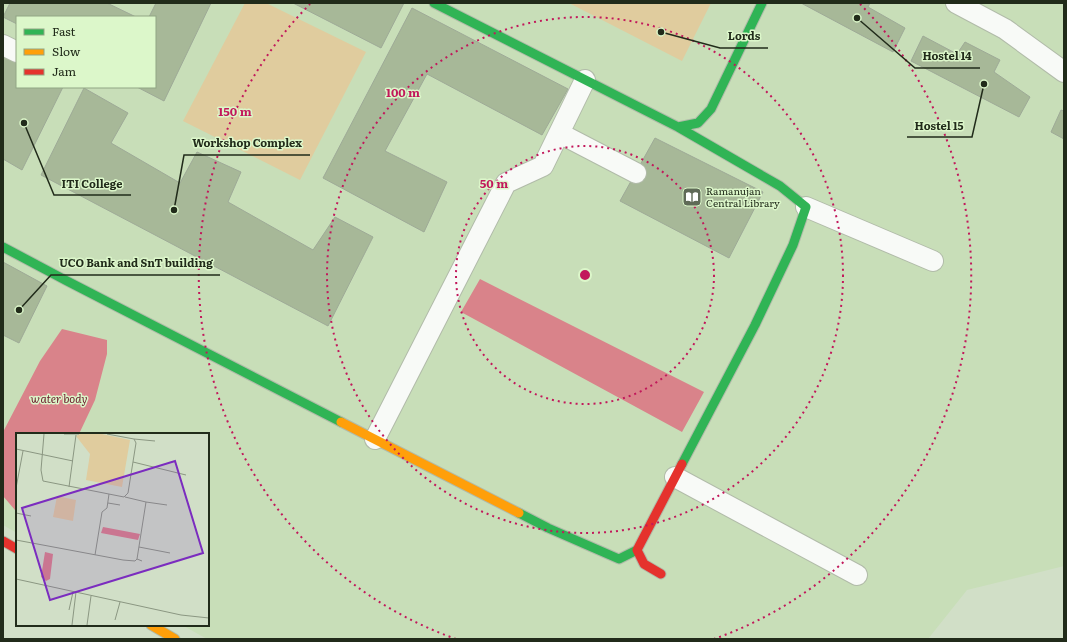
<svg xmlns="http://www.w3.org/2000/svg" width="1067" height="642" font-family="Literata,serif">
<style>
.built{fill:#c8deb8;fill-rule:evenodd}
.green{fill:#e0cc9e}
.water{fill:#d9838a}
.building{fill:#a7b898;stroke:#9eaa97}
.lines{fill:none;stroke-linecap:round;stroke-linejoin:round}
.street-casing{stroke:#b1bba9;stroke-width:22}
.fast-casing{stroke:#b1bba9;stroke-width:11}
.slow-casing{stroke:#b1bba9;stroke-width:11}
.jam-casing{stroke:#b1bba9;stroke-width:11}
.street{stroke:#f8faf7;stroke-width:20}
.fast{stroke:#30b455;stroke-width:9}
.slow{stroke:#ff9f0a;stroke-width:9}
.jam{stroke:#e5322d;stroke-width:9}
.ring{fill:none;stroke:#c2185b;stroke-width:2;stroke-dasharray:2 4}
.labels{text-anchor:middle;stroke-width:3;stroke-linejoin:round;paint-order:stroke}
.poi-label{font-size:10px;fill:#212b1a;stroke:#dcf7ca;text-anchor:start}
.water-label{font-size:11px;font-style:italic;fill:#6a182a;stroke:#dcf7ca}
.inset-road{fill:none;stroke:#8b9782;stroke-width:1}
.view{fill:#7b2cbf;fill-opacity:0.15;stroke:#7b2cbf;stroke-width:2}
.inset-edge{fill:none;stroke:#212b1a;stroke-width:2}
.centre{fill:#c2185b;stroke:#dcf7ca;stroke-width:2}
.ring-label{font-size:12px;text-anchor:middle;font-weight:bold;fill:#c2185b;stroke:#dcf7ca;stroke-width:3;stroke-linejoin:round;paint-order:stroke}
.leader{fill:none;stroke:#212b1a;stroke-width:1.5}
.callout-dot{fill:#212b1a;stroke:#dcf7ca;stroke-width:1.5}
.callout-label{font-size:11px;text-anchor:middle;font-weight:bold;fill:#212b1a;stroke:#dcf7ca;stroke-width:3;stroke-linejoin:round;paint-order:stroke}
</style>
<rect width="100%" height="100%" fill="#d1dfc7"/>
<path class="built" d="M 3,3 L 1064,3 L 1064,566 L 967,590 L 928,639 L 207,639 L 182,625 L 208,625 L 208,434 L 17,434 L 17,533 L 3,525 ZM 17,17 L 155,17 L 155,87 L 17,87 Z"/>
<path class="green" d="M 245,3 L 266,3 L 366,52 L 300,180 L 183,121 Z
M 569,3 L 711,3 L 682,61 Z"/>
<path class="water" d="M 480,279 L 704,392 L 682,432 L 461,312 Z
M 62,329 L 107,340 L 107,354 L 95,400 L 79,434 L 17,434 L 17,510 L 15,510 L 3,496 L 3,432 L 40,361 Z"/>
<path class="building" d="M 10,3 L 107,3 L 136,17 L 17,17 L 17,24 L 3,17 Z
M 156,3 L 211,3 L 164,101 L 137,87 L 155,87 L 155,17 L 149,17 Z
M 293,3 L 404,3 L 381,48 Z
M 801,3 L 870,3 L 868,7 L 905,28 L 893,52 Z
M 412,8 L 568,89 L 542,135 L 427,74 L 385,151 L 447,182 L 424,232 L 323,178 Z
M 923,36 L 957,54 L 965,42 L 1000,60 L 994,72 L 1030,97 L 1019,117 L 911,61 Z
M 3,55 L 17,62 L 17,87 L 63,87 L 22,170 L 3,159 Z
M 84,88 L 128,113 L 111,143 L 180,183 L 197,152 L 241,172 L 228,202 L 313,250 L 335,217 L 373,237 L 328,326 L 41,175 Z
M 1061,110 L 1064,111 L 1064,139 L 1051,132 Z
M 655,138 L 763,192 L 729,258 L 620,201 Z
M 3,262 L 47,286 L 19,343 L 3,335 Z"/>
<g class="lines">
<defs>
<path id="street" d="M 956,3 L 1005,29 L 1064,72
M 3,45 L 17,52
M 559,133 L 636,173
M 806,207 L 933,261
M 375,439 L 506,183 L 543,166 L 585,80
M 675,477 L 857,575"/>
<path id="fast" d="M 434,3 L 678,127 L 698,123 L 711,109 L 762,3
M 678,127 L 780,186 L 806,207 L 793,245 L 755,325 L 682,464
M 3,247 L 67,281 L 341,422
M 519,513 L 548,528 L 619,559 L 637,550"/>
<path id="slow" d="M 341,422 L 519,513
M 151,625 L 175,639"/>
<path id="jam" d="M 3,541 L 17,549
M 661,574 L 644,564 L 637,550 L 682,464"/>
</defs>
<use href="#street" class="street-casing"/>
<use href="#fast" class="fast-casing"/>
<use href="#slow" class="slow-casing"/>
<use href="#jam" class="jam-casing"/>
<use href="#street" class="street"/>
<use href="#fast" class="fast"/>
<use href="#slow" class="slow"/>
<use href="#jam" class="jam"/>
</g>
<g class="ring">
<circle cx="585" cy="275" r="129"/>
<circle cx="585" cy="275" r="258"/>
<path d="M456 639A386 386 0 0 1 310 4M860 4A386 386 0 0 1 714 639"/>
</g>
<defs>
<symbol id="library-square" viewBox="-11 -11 22 22"><rect x="-9" y="-9" width="18" height="18" rx="4" fill="#5f6a57" stroke="#dcf7ca"/><path d="M-6-4Q-3-5.5-.7-3.5V5Q-3 3-6 4ZM6-4Q3-5.5 .7-3.5V5Q3 3 6 4Z" fill="#fff"/></symbol>
</defs>
<g fill-rule="evenodd">
<use href="#library-square" x="681" y="186" width="22" height="22"/>
</g>
<g class="labels">
<g class="poi-label">
<text x="706" y="195">Ramanujan<tspan x="706" dy="12">Central Library</tspan></text>
</g>
<g class="water-label">
<text x="59" y="403">water body</text>
</g>
</g>
<g transform="translate(16 433)">
<rect width="193" height="193" fill="#d1dfc7"/>
<path d="M 64,1 L 86,1 L 114,7 L 106,54 L 70,47 L 74,21 L 60,3 ZM 41,63 L 60,67 L 57,88 L 37,84 Z" fill="#e0cc9e"/>
<path d="M 87,94 L 124,101 L 122,107 L 85,100 ZM 29,119 L 37,121 L 34,146 L 30,148 L 25,144 Z" fill="#d9838a"/>
<path class="inset-road" d="M 28,1 L 25,37 L 27,48 L 108,64 L 112,60 L 120,10 L 118,6 L 91,1M 48,1 L 63,1M 118,6 L 139,8M 0,16 L 57,28M 117,29 L 170,42M 53,54 L 60,2M 0,55 L 7,18M 109,64 L 130,69 L 121,126 L 126,128M 130,69 L 151,72M 92,70 L 104,72M 0,80 L 15,83M 0,107 L 107,127 L 119,128 L 121,126M 123,114 L 154,120M 79,122 L 86,79 L 91,75 L 93,61M 0,146 L 165,182 L 193,185M 53,177 L 57,159M 99,187 L 104,169M 56,192 L 60,159M 71,192 L 75,163"/>
<path class="view" d="M 159,28 L 187,120 L 34,167 L 6,75 Z"/>
<rect width="193" height="193" class="inset-edge"/>
</g>
<circle cx="585" cy="275" r="6" class="centre"/>
<g class="ring-label">
<text x="403" y="97">100 m</text>
<text x="235" y="116">150 m</text>
<text x="494" y="188">50 m</text>
</g>
<path class="leader" d="M661 32L720 48H768M857 18L915 68H980M984 84L972 137H907M174 210L184 155H310M24 123L54 195H131M19 310L51 275H220"/>
<g class="callout-dot">
<circle cx="661" cy="32" r="4"/>
<circle cx="857" cy="18" r="4"/>
<circle cx="984" cy="84" r="4"/>
<circle cx="174" cy="210" r="4"/>
<circle cx="24" cy="123" r="4"/>
<circle cx="19" cy="310" r="4"/>
</g>
<g class="callout-label">
<text x="744" y="40">Lords</text>
<text x="947" y="60">Hostel 14</text>
<text x="939" y="130">Hostel 15</text>
<text x="247" y="147">Workshop Complex</text>
<text x="92" y="188">ITI College</text>
<text x="136" y="267">UCO Bank and SnT building</text>
</g>
<rect width="1067" height="642" fill="none" stroke="#212b1a" stroke-width="8"/>
<rect x="16" y="16" width="140" height="72" fill="#dcf7ca" stroke="#91a584"/>
<rect x="24" y="29" width="20" height="6" fill="#30b455" stroke="#91a584"/>
<text x="52" y="36" font-size="12" fill="#212b1a">Fast</text>
<rect x="24" y="49" width="20" height="6" fill="#ff9f0a" stroke="#91a584"/>
<text x="52" y="56" font-size="12" fill="#212b1a">Slow</text>
<rect x="24" y="69" width="20" height="6" fill="#e5322d" stroke="#91a584"/>
<text x="52" y="76" font-size="12" fill="#212b1a">Jam</text>
</svg>
